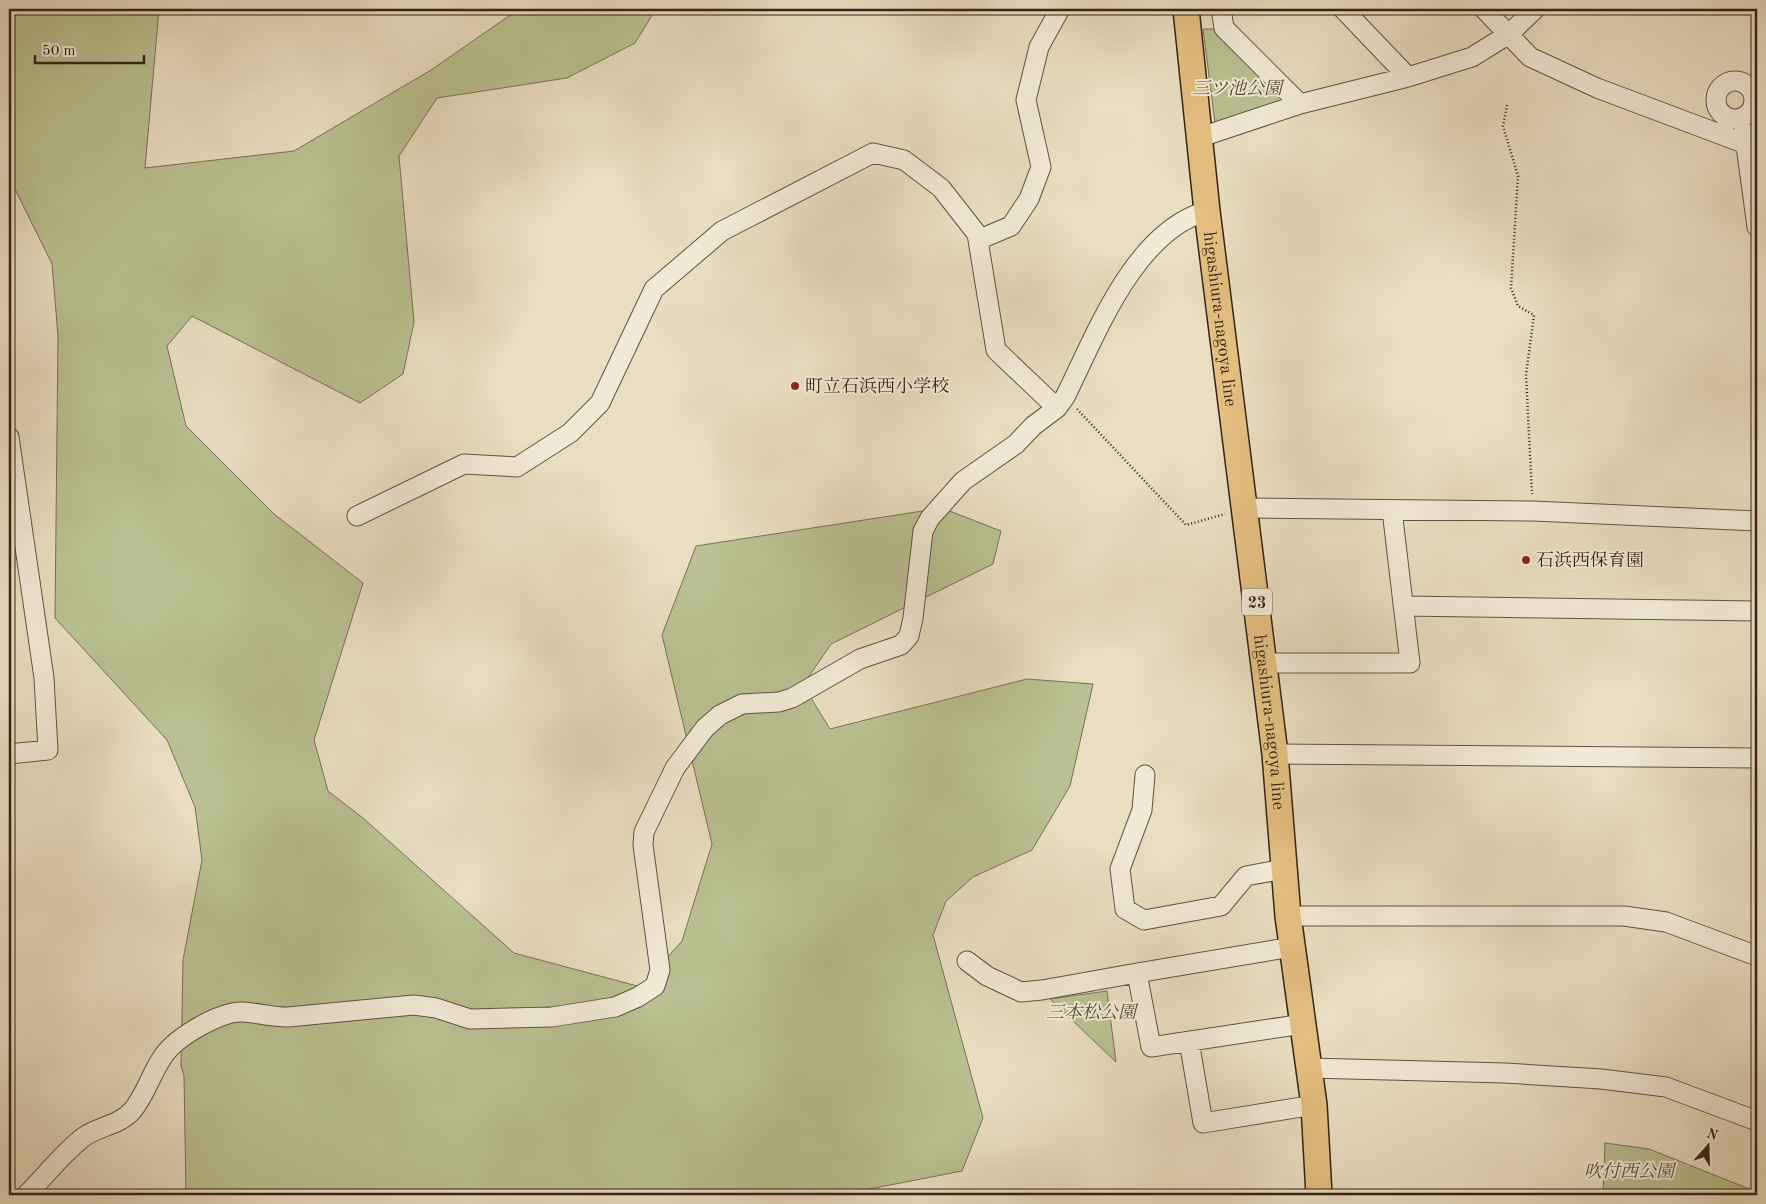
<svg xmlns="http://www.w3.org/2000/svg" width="1766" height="1204" font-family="'Old Standard TT','Noto Serif JP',serif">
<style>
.green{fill:#bac091;stroke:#787254}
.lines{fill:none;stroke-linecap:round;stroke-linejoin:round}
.minor-casing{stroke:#635242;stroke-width:21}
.major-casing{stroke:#362317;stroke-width:28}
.path{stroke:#362317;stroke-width:2.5;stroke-dasharray:1 2.5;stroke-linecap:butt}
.minor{stroke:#f1ead7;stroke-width:19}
.major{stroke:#e4bf80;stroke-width:25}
.poi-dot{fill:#8f2418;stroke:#f1ead7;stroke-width:2}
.labels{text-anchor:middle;stroke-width:4;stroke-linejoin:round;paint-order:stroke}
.shield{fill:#f1ead7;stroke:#6e5f51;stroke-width:1}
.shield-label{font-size:16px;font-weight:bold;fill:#362317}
.park-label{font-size:18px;font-style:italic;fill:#574a36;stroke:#f1ead7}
.street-label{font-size:18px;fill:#362317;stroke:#f1ead7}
.poi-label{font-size:18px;fill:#362317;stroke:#f1ead7;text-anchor:start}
</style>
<rect width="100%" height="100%" fill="#e9dec1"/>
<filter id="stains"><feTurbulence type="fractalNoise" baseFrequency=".004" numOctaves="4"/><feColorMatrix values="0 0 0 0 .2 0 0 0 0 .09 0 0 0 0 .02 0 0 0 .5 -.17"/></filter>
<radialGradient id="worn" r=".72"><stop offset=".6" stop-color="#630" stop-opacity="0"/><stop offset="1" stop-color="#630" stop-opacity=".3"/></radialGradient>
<path class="green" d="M 9,9 L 159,9 L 145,168 L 294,151 L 431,70 L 519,9 L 656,9 L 635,43 L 567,78 L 437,98 L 399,156 L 414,322 L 403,374 L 360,403 L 192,316 L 167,346 L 186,426 L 274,514 L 363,583 L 314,740 L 328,791 L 363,818 L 514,953 L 641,987 L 682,941 L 712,844 L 662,635 L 696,546 L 942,508 L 1001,531 L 993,564 L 831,644 L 803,685 L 830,729 L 1027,679 L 1093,684 L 1070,786 L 1032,850 L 973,877 L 946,901 L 933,935 L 983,1118 L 962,1171 L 839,1195 L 186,1195 L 184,1076 L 181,1066 L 183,960 L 202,860 L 195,807 L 167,740 L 55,618 L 58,336 L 52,264 L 15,189 L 9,187 Z
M 1203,29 L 1218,29 L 1285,101 L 1215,123 Z
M 1107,991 L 1116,1062 L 1050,999 Z
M 1605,1143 L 1649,1149 L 1757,1192 L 1757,1195 L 1603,1195 Z
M 59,1189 L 64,1195 L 9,1195 L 9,1194 Z"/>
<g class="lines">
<defs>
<path id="minor" d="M 1221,9 L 1224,28 L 1300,104
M 1343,9 L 1408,77
M 1484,9 L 1530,57 L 1597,88 L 1746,144
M1716 100a19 19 0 1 1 38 0a19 19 0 1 1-38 0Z
M 1744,131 L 1757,227
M 1201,137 L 1300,104 L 1408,77 L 1472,57 L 1509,34 L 1535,9
M 978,240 L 1011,226 L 1029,199 L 1041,167 L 1026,100 L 1039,47 L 1060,9
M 9,437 L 44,678 L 48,750 L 9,754
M 1246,508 L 1533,511 L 1757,521
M 357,516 L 464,464 L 517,467 L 570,433 L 600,403 L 654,289 L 722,231 L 873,153 L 904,160 L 941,188 L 977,234 L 996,350 L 1057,408
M 1403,606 L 1757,611
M 1264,663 L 1410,663 L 1392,510
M 1275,754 L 1757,758
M 1145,775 L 1142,810 L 1120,869 L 1125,909 L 1144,920 L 1221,906 L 1246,876 L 1284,869
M 1288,916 L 1624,916 L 1666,922 L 1757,956
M 1292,947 L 1137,973 L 1151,1047 L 1303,1024
M 967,961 L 987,976 L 1021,992 L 1042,990 L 1137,973
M 1189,1041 L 1203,1123 L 1314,1105
M 1309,1068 L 1505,1073 L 1601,1079 L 1666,1087 L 1757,1121
M 26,1195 C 45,1177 63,1152 85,1136 C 100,1126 119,1125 132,1111 C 145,1096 151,1074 162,1058 C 174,1038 220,1011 243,1012 C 258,1013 272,1017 288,1017 L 414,1005 L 436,1008 L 470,1019 L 552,1017 L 615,1007 L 638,997 L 655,986 L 660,970 L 643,845 L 644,832 L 675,768 L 705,728 L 720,715 L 742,704 L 779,702 L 792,698 L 860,659 L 901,645 L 909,636 L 913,618 L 923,531 L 930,518 L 963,481 L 1016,444 L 1033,426 L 1057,408 L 1065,397 C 1096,335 1134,231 1207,211"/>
<g id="major">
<path id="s1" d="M 1186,9 L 1207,211 L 1275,754 L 1288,916 L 1314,1105 L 1319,1195"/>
</g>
</defs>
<use href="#minor" class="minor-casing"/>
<use href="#major" class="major-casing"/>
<path class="path" d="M 1507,105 L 1503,126 L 1518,176 L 1511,288 L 1518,306 L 1534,315 L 1526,375 L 1532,494
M 1077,409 L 1186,525 L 1225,514"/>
<use href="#minor" class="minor"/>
<use href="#major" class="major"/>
</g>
<g class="poi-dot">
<circle cx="795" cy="386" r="5"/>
<circle cx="1526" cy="560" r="5"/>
</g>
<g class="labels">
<rect class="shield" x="1242" y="588.5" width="30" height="27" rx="4"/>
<g class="shield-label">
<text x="1257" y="608">23</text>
</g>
<g class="park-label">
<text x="1237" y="94">三ツ池公園</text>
<text x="1091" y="1018">三本松公園</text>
<text x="1629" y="1177">吹付西公園</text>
</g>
<g class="street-label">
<text dy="6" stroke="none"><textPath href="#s1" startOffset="312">higashiura-nagoya line</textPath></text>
<text dy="6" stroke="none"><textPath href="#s1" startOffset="718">higashiura-nagoya line</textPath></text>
</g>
<g class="poi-label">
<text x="805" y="392">町立石浜西小学校</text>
<text x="1536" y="566">石浜西保育園</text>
</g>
</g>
<rect width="1766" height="1204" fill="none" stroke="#e9dec1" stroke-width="30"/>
<rect x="10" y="10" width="1746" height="1184" fill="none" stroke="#362317" stroke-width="2.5"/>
<rect x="15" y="15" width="1736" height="1174" fill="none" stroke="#362317"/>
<g transform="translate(1708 1146) rotate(20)" stroke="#f1ead7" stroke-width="4" paint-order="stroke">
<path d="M0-4L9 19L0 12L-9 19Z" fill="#362317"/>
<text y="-8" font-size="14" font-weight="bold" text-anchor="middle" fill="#362317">N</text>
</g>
<path d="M35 55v8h109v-8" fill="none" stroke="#362317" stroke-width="2.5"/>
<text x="42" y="55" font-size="15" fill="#362317" stroke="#f1ead7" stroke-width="4" paint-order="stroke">50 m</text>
<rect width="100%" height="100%" filter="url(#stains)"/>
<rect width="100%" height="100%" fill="url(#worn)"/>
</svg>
